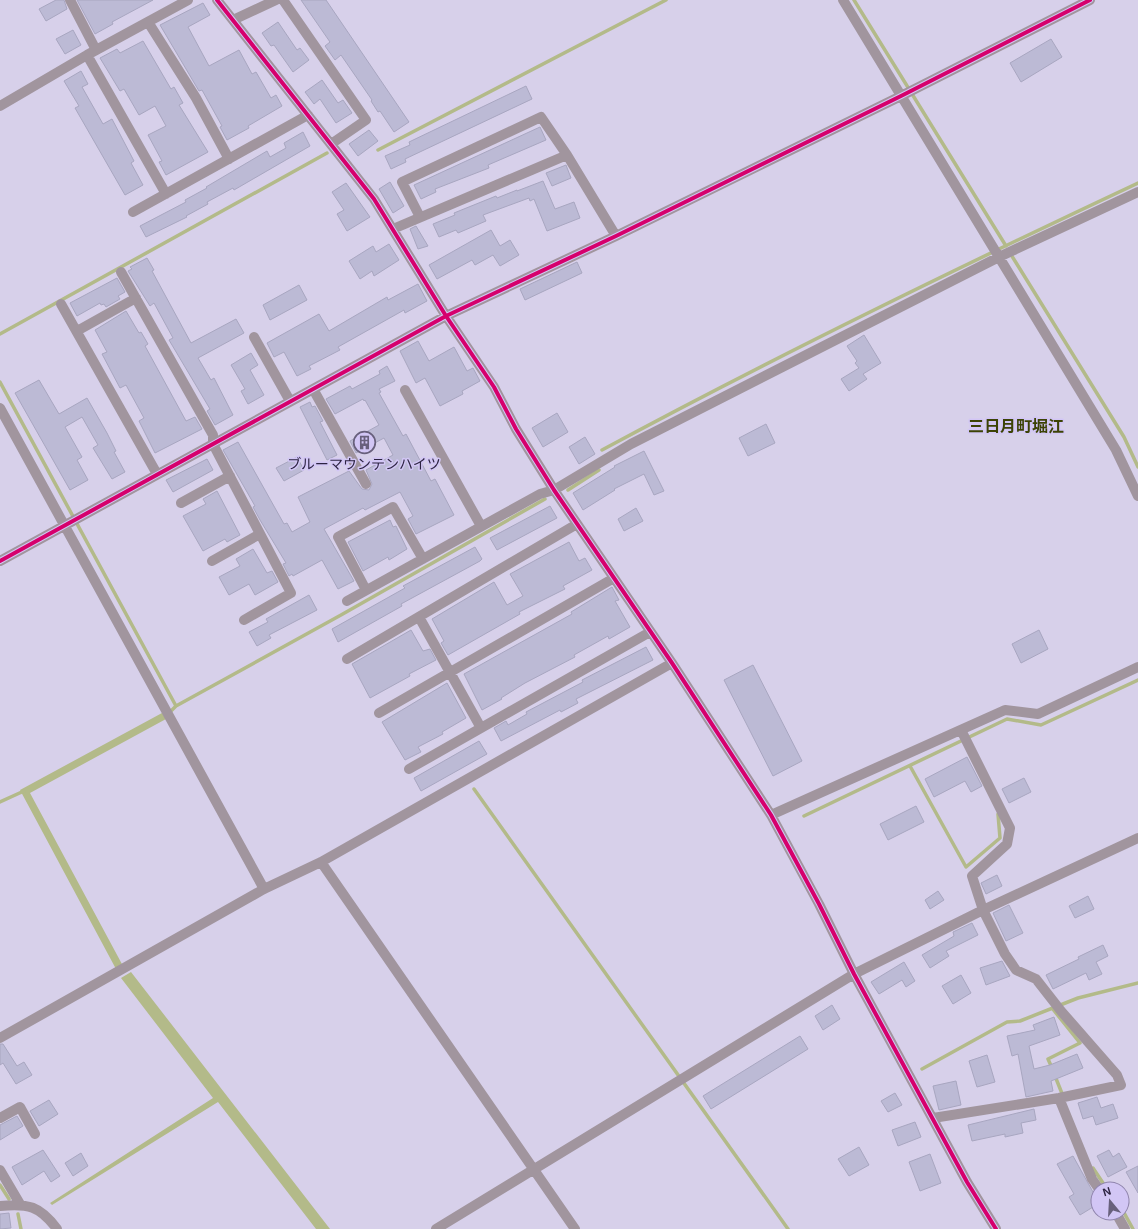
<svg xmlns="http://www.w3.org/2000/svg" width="1138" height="1229" font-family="Helvetica,'Noto Sans JP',sans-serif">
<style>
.water{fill:#b3ba89}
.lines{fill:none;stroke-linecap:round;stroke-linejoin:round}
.stream{stroke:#b3ba89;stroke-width:3.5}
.building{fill:#bcbad5;stroke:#a8a6c0}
.street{stroke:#a1959e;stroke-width:10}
.cycleway-casing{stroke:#d2c6f5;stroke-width:6}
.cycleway{stroke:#d6006c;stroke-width:4}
.labels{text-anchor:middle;stroke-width:3;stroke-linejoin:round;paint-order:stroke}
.poi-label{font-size:14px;fill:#2c2341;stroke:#d2c6f5}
.quarter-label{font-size:16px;font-weight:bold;fill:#3c4305;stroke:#d2c6f5}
</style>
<rect width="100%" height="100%" fill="#d7d0ea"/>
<path class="water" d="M 162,713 L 166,719 L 30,793 L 123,966 L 116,969 L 20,790 Z
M 131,972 L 330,1229 L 316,1229 L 218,1102 L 52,1205 L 50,1203 L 213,1098 L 121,978 Z"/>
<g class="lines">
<path class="stream" d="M 854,0 L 1006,246
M 378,150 L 666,0
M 1010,253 L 1124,437 L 1138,467
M 0,334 L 327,153
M 0,382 L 176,706 L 169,713
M 602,450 C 778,355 957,268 1138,183
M 568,490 L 599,470
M 176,706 L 341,615 L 545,499
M 910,766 L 966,867 L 1000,838 L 998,814
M 474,789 L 788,1229
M 0,802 L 24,791
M 804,816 L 1007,719 L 1041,725 L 1138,680
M 1052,1008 L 1080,1043 L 1048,1059 L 1052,1068
M 922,1069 L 1007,1022 L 1020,1021 L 1078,998 L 1138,983
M 1055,1076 L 1063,1096
M 1093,1168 L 1107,1189
M 0,1185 L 9,1199
M 1122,1209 L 1133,1229
M 18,1214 L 21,1229"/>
</g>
<path class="building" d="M 56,0 L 64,0 L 67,9 L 46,21 L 39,9 Z
M 77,0 L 153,0 L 112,22 L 113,24 L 95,34 Z
M 301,0 L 326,0 L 409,122 L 394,132 L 380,111 L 378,112 L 371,101 L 372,100 L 341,55 L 335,60 L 325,46 L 330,42 Z
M 203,3 L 210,15 L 188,27 L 209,66 L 239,50 L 252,74 L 256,72 L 271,98 L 276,95 L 282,106 L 248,126 L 249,128 L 227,140 L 220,127 L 222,126 L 202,90 L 199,91 L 160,25 Z
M 278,22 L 297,50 L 300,48 L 309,60 L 293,72 L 274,45 L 271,46 L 262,33 Z
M 73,30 L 81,45 L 65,54 L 56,39 Z
M 1051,39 L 1062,57 L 1021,82 L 1010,63 Z
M 143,41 L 171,89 L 174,87 L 183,103 L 179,105 L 208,152 L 166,175 L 159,162 L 162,161 L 148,135 L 166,126 L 155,106 L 139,115 L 124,89 L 120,91 L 100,58 L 117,49 L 120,53 Z
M 81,71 L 88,84 L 82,87 L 103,124 L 112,119 L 134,161 L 131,163 L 143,185 L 125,195 L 75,108 L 79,106 L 64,81 Z
M 322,80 L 338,103 L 343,100 L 352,113 L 336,123 L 320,99 L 314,104 L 305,92 Z
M 526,86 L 532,99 L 405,159 L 406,162 L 391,169 L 385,156 L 410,145 L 409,142 Z
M 540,127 L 546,140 L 488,165 L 489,168 L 435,189 L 436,192 L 421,199 L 414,185 Z
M 369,130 L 378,141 L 358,156 L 349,144 Z
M 303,132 L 310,146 L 234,190 L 233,188 L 207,202 L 208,204 L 186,216 L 187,217 L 146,237 L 140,226 L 186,202 L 185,200 L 207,188 L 206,187 L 267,151 L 270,157 L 286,148 L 284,143 Z
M 566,165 L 571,178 L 552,186 L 546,173 Z
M 543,181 L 555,209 L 574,202 L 580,218 L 547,231 L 534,199 L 530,201 L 529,198 L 483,215 L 486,221 L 458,233 L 456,230 L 439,237 L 433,224 L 455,215 L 454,213 L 496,196 L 497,198 L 517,190 L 517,191 Z
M 390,182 L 404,206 L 393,213 L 379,189 Z
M 346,183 L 370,217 L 347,231 L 337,214 L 344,210 L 332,192 Z
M 416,226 L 428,246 L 418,249 L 410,229 Z
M 491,230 L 500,246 L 510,240 L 519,255 L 500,266 L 493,255 L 475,265 L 472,260 L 437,279 L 429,265 Z
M 389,244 L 399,260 L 374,276 L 372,271 L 360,279 L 349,261 L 373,246 L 376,252 Z
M 147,258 L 154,270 L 152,271 L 191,343 L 236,319 L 244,333 L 198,358 L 211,380 L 214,378 L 233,415 L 215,425 L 207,411 L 210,409 L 169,340 L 173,338 L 154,303 L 150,306 L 128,271 L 132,269 L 130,267 Z
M 577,262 L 582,273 L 525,300 L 520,289 Z
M 117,278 L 125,292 L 118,296 L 120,299 L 106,307 L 104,304 L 101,305 L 100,303 L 77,316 L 70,303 Z
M 418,284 L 427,301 L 405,313 L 404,310 L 338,347 L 340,350 L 309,366 L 311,369 L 297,376 L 284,352 L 274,357 L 267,343 L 319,314 L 329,331 L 387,297 L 388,300 Z
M 299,285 L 307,300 L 270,320 L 263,305 Z
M 126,311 L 139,333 L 141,332 L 148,344 L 145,346 L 186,421 L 195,417 L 202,429 L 155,453 L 139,421 L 144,418 L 126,385 L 120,388 L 102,354 L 107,352 L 95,330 Z
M 864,335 L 881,363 L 863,374 L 867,379 L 849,391 L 841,379 L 859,368 L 855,363 L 857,361 L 847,346 Z
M 418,341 L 429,361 L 454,347 L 467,371 L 473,368 L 480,381 L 462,391 L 463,394 L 440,406 L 425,378 L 416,383 L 400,351 Z
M 251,353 L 258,365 L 250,370 L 264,395 L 248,404 L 241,391 L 245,389 L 231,365 Z
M 387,366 L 395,381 L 379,389 L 381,392 L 379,393 L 403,436 L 406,434 L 431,481 L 435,479 L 454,515 L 416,534 L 408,519 L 413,516 L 400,492 L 365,510 L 363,508 L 324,529 L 354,581 L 338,589 L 322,560 L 293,576 L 292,574 L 289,576 L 283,564 L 286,563 L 260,520 L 253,507 L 255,506 L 223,450 L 238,442 L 284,524 L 287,523 L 292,532 L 310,522 L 298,497 L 349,471 L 362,489 L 369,490 L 372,484 L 366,470 L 393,455 L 384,438 L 356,453 L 350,441 L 379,425 L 365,400 L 364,401 L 363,399 L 335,414 L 326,399 L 350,386 L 352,389 L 380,374 L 379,371 Z
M 39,380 L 59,414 L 87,398 L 107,433 L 116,451 L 114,452 L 125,472 L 112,479 L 93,448 L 98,445 L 82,417 L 65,427 L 82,457 L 77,460 L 88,480 L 70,490 L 15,393 Z
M 310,402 L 312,407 L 315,406 L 323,421 L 320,422 L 337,455 L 327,460 L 300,407 Z
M 557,413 L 568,432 L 543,447 L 532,428 Z
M 766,424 L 775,443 L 748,456 L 739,438 Z
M 585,437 L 595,454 L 579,464 L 569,447 Z
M 644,451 L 664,491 L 654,495 L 644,474 L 614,489 L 615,490 L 583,510 L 573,493 L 615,467 L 614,466 Z
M 297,457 L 304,470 L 284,481 L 276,468 Z
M 207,459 L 213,470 L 173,492 L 166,480 Z
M 217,491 L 240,535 L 227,542 L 225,539 L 203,551 L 183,516 L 206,504 L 203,499 Z
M 550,506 L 557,518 L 497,550 L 490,538 Z
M 636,508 L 643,521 L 624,531 L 618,519 Z
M 390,520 L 393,527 L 396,526 L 407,549 L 389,560 L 388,557 L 363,571 L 348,542 Z
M 569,542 L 579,561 L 585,558 L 592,570 L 563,586 L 565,589 L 519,612 L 520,614 L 448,655 L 441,643 L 444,641 L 432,619 L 494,582 L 507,605 L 523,596 L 510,574 Z
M 475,547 L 482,559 L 480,561 L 401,604 L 402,606 L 338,642 L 332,629 L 405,588 L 403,586 Z
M 253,549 L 267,573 L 272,571 L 278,582 L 255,595 L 249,584 L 229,595 L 219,577 L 240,566 L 236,559 Z
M 612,587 L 619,600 L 615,601 L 630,627 L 609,639 L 608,636 L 574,655 L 575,657 L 525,683 L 501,698 L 502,699 L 482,710 L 464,674 L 572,614 L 571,612 Z
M 309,595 L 317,610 L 269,635 L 271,638 L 257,646 L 249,632 L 268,622 L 266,619 Z
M 411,630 L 423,651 L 430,649 L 436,660 L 409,674 L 410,676 L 370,698 L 352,664 Z
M 1039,630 L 1048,649 L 1021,663 L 1012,644 Z
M 646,647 L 653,660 L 576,699 L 578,703 L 561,712 L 560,710 L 501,741 L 494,728 L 506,721 L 508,725 L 527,714 L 526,712 L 583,682 L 582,680 Z
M 753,665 L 802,761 L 773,776 L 724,680 Z
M 447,683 L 466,718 L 442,732 L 443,734 L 418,747 L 421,752 L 405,760 L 382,722 Z
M 479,741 L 487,754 L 421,791 L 414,778 Z
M 967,757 L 982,786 L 971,792 L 965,781 L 934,797 L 925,779 Z
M 1024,778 L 1031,792 L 1009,803 L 1002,789 Z
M 916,806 L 924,822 L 888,840 L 880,824 Z
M 997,875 L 1002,886 L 986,894 L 981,883 Z
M 938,891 L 944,900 L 930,909 L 925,900 Z
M 1088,896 L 1094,909 L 1075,918 L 1069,906 Z
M 1009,905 L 1023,933 L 1006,941 L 993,913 Z
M 972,923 L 978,935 L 946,951 L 949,956 L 930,968 L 922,955 L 954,936 L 953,932 Z
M 1103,945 L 1108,956 L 1096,962 L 1102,974 L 1089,980 L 1086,973 L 1053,989 L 1046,975 L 1079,959 L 1078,957 Z
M 1002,961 L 1010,976 L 986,985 L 980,968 Z
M 904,962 L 915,981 L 906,987 L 902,980 L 879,994 L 871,982 Z
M 961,975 L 971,993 L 953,1004 L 942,986 Z
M 832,1005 L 840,1019 L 823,1030 L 815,1016 Z
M 1054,1017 L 1060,1035 L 1029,1046 L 1034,1069 L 1050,1065 L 1077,1054 L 1083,1068 L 1051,1081 L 1053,1091 L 1026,1097 L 1018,1054 L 1012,1056 L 1007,1036 L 1035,1030 L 1033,1025 Z
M 800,1036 L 808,1049 L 711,1109 L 703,1096 Z
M 0,1044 L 3,1044 L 17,1066 L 24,1062 L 32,1075 L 16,1084 L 3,1063 L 0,1065 Z
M 987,1055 L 995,1082 L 977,1087 L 969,1061 Z
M 956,1081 L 961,1105 L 939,1110 L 933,1086 Z
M 895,1093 L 902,1105 L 888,1112 L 881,1101 Z
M 1097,1097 L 1101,1108 L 1113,1104 L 1118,1118 L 1096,1125 L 1093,1116 L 1083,1119 L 1078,1103 Z
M 49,1100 L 58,1114 L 39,1126 L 30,1111 Z
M 1034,1109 L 1036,1120 L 1021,1123 L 1023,1133 L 1005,1137 L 1005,1134 L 972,1141 L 968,1125 Z
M 17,1116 L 23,1126 L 0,1140 L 0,1125 Z
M 915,1122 L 921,1137 L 898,1146 L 892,1130 Z
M 859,1147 L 869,1165 L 849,1176 L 838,1159 Z
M 43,1150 L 60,1176 L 51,1182 L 44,1171 L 22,1185 L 12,1167 Z
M 1109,1150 L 1113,1157 L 1119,1153 L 1127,1167 L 1108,1177 L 1097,1156 Z
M 81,1153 L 88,1166 L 73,1176 L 65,1163 Z
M 930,1154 L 941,1183 L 920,1191 L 909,1162 Z
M 1073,1156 L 1098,1201 L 1098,1204 L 1080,1215 L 1069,1197 L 1074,1194 L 1057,1164 Z
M 1138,1166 L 1138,1193 L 1126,1172 Z
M 9,1213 L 11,1228 L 0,1229 L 0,1214 Z"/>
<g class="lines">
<path class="street" d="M 70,0 L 96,50
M 217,0 L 374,199 L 446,316 L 494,387 L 516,429 L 554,490 L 672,663 L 771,815 L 819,904 L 854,974 L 967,1182 L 996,1229
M 283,0 L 366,120 L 331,144
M 843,0 L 1116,450 L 1138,496
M 233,20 L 276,0
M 148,22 L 196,98 L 229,159
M 87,55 L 166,194
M 0,106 L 87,55 L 188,0
M 567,155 L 616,236
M 133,212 L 308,115
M 393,229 L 567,155 L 541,117 L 402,182 L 420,217
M 121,272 L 213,435 L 213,444 L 291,593 L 244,620
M 61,304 L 157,474
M 77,331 L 136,298
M 254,337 L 290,401
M 313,389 L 366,484
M 405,390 L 481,526
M 0,408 L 264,889
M 181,503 L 230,476
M 0,561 L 446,316 L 616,236 L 901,96 L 1090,0
M 212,561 L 260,534
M 366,590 L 338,537 L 393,507 L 423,559
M 347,601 L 540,494 L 554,490 L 631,444 L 999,257 L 1138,192
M 419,617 L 481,728
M 347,659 L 577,524
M 379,713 L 614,578
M 409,769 L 650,632
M 771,815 L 1005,710 L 1038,714 L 1138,667
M 321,862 L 575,1229
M 0,1038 L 264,889 L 321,862 L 672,663
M 1059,1098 L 1092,1179 L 1099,1189
M 0,1118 L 20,1107 L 35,1134
M 933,1118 L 1059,1098 L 1121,1085 L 1117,1075 L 1061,1011 L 1036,979 L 1016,970 L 1005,954 L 983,910 L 972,876 L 1007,844 L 1010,828 L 961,730
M 0,1170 L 20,1204
M 0,1206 C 28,1203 40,1206 57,1229
M 1116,1213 L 1125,1229
M 436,1229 L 854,974 L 983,910 L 1138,838"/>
<defs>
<path id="cycleway" d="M 217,0 L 374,199 L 446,316 L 494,387 L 516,429 L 554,490 L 672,663 L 771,815 L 819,904 L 854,974 L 967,1182 L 996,1229
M 0,561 L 446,316 L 616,236 L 901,96 L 1090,0"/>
</defs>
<use href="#cycleway" class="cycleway-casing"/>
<use href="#cycleway" class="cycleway"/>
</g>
<defs>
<symbol id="building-ring" viewBox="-11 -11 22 22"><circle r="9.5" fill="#d2c6f5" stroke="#68607c" stroke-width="1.5"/><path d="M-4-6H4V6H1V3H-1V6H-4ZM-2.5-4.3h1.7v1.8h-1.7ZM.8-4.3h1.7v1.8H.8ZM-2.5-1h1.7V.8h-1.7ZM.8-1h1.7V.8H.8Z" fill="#68607c"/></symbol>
</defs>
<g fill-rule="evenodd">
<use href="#building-ring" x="352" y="430" width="25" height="25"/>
</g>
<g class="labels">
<g class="poi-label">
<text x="364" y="469">ブルーマウンテンハイツ</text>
</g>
<g class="quarter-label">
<text x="1016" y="432">三日月町堀江</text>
</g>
</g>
<g transform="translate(1110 1201) rotate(342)"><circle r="19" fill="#d2c6f5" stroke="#9085ad"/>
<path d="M0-3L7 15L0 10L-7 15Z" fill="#68607c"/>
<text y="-6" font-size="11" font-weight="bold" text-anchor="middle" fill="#2c2341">N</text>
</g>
</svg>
